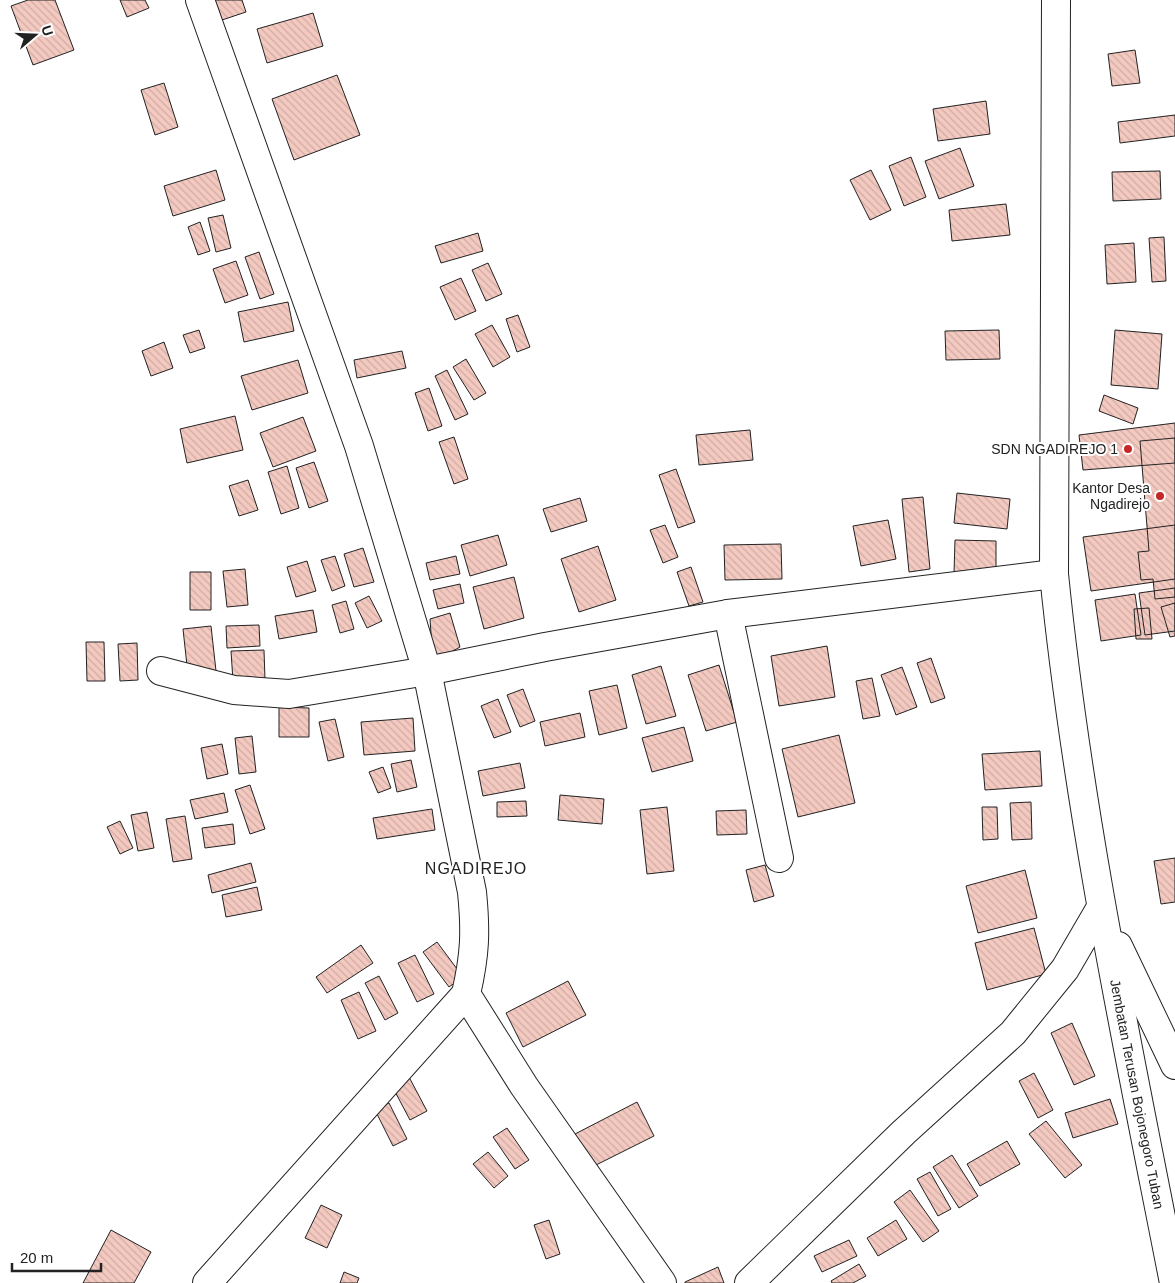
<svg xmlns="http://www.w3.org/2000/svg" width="1175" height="1283" font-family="Arial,sans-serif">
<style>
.building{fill:url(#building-back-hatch);stroke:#222}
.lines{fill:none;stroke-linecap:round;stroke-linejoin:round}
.minor-casing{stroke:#222;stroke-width:30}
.minor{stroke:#fff;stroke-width:28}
.poi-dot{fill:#c62828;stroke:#fff;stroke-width:2}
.labels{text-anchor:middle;stroke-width:4;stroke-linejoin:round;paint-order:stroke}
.poi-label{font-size:14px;fill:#222;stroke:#fff;text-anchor:end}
.street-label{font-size:14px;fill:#222;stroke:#fff}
.quarter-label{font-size:16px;letter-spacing:1px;fill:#222;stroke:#fff}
</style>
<defs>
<pattern id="building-back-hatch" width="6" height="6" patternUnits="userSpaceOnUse" patternTransform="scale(1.25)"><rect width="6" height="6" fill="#f3c9c0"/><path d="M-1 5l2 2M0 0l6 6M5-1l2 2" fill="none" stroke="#d0aca5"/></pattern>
</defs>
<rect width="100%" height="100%" fill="#fff"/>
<path class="building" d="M 28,0 L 55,0 L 74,50 L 33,65 L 11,6 Z
M 120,0 L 145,0 L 149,8 L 127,17 Z
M 215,0 L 242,0 L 246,12 L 222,20 Z
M 313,13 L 323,46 L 267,63 L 257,29 Z
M 1135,50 L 1140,83 L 1112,86 L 1108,54 Z
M 337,75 L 360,135 L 294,160 L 272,99 Z
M 164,83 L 178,127 L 155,135 L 141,90 Z
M 986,101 L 990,134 L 938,141 L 933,109 Z
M 1175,115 L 1175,136 L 1120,143 L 1118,122 Z
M 960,148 L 974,186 L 939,199 L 925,161 Z
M 911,157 L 926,197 L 904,206 L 889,166 Z
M 216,170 L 225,200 L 173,216 L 164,186 Z
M 871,170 L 891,210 L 870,220 L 850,180 Z
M 1160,171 L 1161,199 L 1113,201 L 1112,172 Z
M 1006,204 L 1010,235 L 952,241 L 949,210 Z
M 223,215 L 231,248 L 216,252 L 208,218 Z
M 200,222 L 210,251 L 198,255 L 188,227 Z
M 478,233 L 483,251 L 441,263 L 435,246 Z
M 1164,237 L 1166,281 L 1152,282 L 1149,238 Z
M 1134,243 L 1136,282 L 1107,284 L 1105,245 Z
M 259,252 L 274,294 L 260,299 L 245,257 Z
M 236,261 L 248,295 L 225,303 L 213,269 Z
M 488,263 L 502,294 L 486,301 L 472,270 Z
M 461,278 L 476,311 L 455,320 L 440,287 Z
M 288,302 L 294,331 L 244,342 L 238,312 Z
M 518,315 L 530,347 L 517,352 L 506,319 Z
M 492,325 L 510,357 L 493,367 L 475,334 Z
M 199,330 L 205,348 L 190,353 L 183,335 Z
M 999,330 L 1000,359 L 946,360 L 945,331 Z
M 1115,330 L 1162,334 L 1158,389 L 1111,385 Z
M 164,342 L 173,368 L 151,376 L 142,351 Z
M 402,351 L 406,368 L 357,378 L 354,360 Z
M 466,359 L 486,393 L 474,400 L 453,367 Z
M 298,360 L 308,393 L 252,410 L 241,376 Z
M 447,370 L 468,414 L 455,420 L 435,376 Z
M 429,388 L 442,426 L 428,431 L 415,393 Z
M 1104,395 L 1138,408 L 1133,424 L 1099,411 Z
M 235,416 L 243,450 L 187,463 L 180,429 Z
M 303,417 L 316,451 L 273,467 L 260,433 Z
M 1175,423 L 1175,463 L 1083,470 L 1079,435 Z
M 750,430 L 753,460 L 699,465 L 696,435 Z
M 454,437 L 468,479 L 454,484 L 439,442 Z
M 1175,438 L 1175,597 L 1155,599 L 1153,579 L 1141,580 L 1138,552 L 1149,551 L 1140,441 Z
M 314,462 L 328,501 L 309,508 L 296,468 Z
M 287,466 L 299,508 L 281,514 L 268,472 Z
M 676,469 L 695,522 L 678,528 L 659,475 Z
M 248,480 L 258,510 L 239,516 L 229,486 Z
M 957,493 L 1010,499 L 1007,529 L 954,523 Z
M 923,497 L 930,569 L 909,572 L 902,499 Z
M 580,498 L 587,521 L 551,532 L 543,509 Z
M 888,520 L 896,559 L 861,566 L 853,526 Z
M 665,525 L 678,557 L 663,563 L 650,530 Z
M 1175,525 L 1175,579 L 1091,591 L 1083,537 Z
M 498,535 L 507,565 L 470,576 L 461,545 Z
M 955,540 L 996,541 L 996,574 L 954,573 Z
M 781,544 L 782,579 L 725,580 L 724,545 Z
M 598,546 L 616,600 L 579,612 L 561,559 Z
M 363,548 L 374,582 L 354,587 L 344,554 Z
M 335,556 L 345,586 L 332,591 L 321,560 Z
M 456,556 L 460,574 L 430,580 L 426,563 Z
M 307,561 L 316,591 L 296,597 L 287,567 Z
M 691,567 L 703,602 L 689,606 L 677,572 Z
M 245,569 L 248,605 L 227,607 L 223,571 Z
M 190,572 L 211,572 L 211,610 L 190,610 Z
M 514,577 L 524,618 L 484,629 L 473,587 Z
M 460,584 L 464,603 L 438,609 L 433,590 Z
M 1175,588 L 1175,631 L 1145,635 L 1139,593 Z
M 1135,594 L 1141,635 L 1101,641 L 1095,600 Z
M 369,596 L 382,621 L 367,628 L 355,603 Z
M 346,601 L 354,629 L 340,633 L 332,605 Z
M 1175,603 L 1175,636 L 1170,637 L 1161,607 Z
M 1149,608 L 1152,639 L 1136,639 L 1134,609 Z
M 313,610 L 317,632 L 279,639 L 275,616 Z
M 450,613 L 460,647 L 433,662 L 430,619 Z
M 259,625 L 260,646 L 227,648 L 226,626 Z
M 211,626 L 216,671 L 188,675 L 183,629 Z
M 86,642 L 104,642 L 105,681 L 87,681 Z
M 137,643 L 138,680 L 120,681 L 118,644 Z
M 827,646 L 835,697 L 779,706 L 771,656 Z
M 264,650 L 265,680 L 233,681 L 231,651 Z
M 931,658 L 945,698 L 931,703 L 917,663 Z
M 719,665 L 737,722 L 706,731 L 688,675 Z
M 661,666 L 676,716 L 646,724 L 632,675 Z
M 902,667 L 917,707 L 896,715 L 881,675 Z
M 872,678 L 880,716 L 863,719 L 856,681 Z
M 617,685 L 627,728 L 599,735 L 589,691 Z
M 523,689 L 535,721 L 520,727 L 507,695 Z
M 498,699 L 511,732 L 494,738 L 481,706 Z
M 279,707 L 309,708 L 309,737 L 279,737 Z
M 580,713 L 585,737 L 545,746 L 540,722 Z
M 413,718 L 415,751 L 364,755 L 361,722 Z
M 335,719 L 344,757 L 328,761 L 319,722 Z
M 684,727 L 693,761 L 652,772 L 642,738 Z
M 839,735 L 855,803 L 798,817 L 782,749 Z
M 252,736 L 256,772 L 239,774 L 235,738 Z
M 222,744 L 228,774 L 207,779 L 201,748 Z
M 1040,751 L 1042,786 L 985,790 L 982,754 Z
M 411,760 L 417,787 L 397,792 L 391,764 Z
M 520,763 L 525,788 L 483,796 L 478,771 Z
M 383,767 L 391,788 L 378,793 L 369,772 Z
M 250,785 L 265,829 L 250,834 L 235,790 Z
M 224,793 L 228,812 L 195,819 L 190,800 Z
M 560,795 L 604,799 L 602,824 L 558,820 Z
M 526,801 L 527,816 L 497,817 L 497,802 Z
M 1031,802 L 1032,839 L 1012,840 L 1010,803 Z
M 667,807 L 674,871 L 647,874 L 640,810 Z
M 982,807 L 997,807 L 998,839 L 983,840 Z
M 432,809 L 435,830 L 377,839 L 373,818 Z
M 746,810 L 747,834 L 717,835 L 716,811 Z
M 147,812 L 154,848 L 138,851 L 131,815 Z
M 185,816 L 192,859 L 173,862 L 166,819 Z
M 120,821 L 133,848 L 120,854 L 107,827 Z
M 233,824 L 235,844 L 205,848 L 202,828 Z
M 1175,858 L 1175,902 L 1161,904 L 1154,861 Z
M 251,863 L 256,882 L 212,893 L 208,875 Z
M 765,865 L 774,896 L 754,902 L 746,870 Z
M 1025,870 L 1037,918 L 978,933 L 966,886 Z
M 257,887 L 262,910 L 226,917 L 222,895 Z
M 1034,928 L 1046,974 L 987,990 L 975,943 Z
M 437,942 L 463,977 L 449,987 L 423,952 Z
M 361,945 L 373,963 L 327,993 L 316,977 Z
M 415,955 L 434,994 L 417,1002 L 398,963 Z
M 379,976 L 398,1013 L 385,1020 L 365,983 Z
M 568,981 L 586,1015 L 523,1047 L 506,1013 Z
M 359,992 L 376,1031 L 358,1039 L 341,1000 Z
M 1072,1023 L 1095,1076 L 1074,1085 L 1051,1033 Z
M 1034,1073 L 1053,1110 L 1038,1118 L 1019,1081 Z
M 409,1077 L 427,1111 L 410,1120 L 392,1086 Z
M 1110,1099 L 1118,1124 L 1073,1138 L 1065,1113 Z
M 637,1102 L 654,1136 L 592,1167 L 575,1134 Z
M 389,1103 L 407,1139 L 393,1146 L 375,1110 Z
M 1046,1121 L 1082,1165 L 1065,1178 L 1029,1134 Z
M 507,1128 L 529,1160 L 515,1169 L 493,1137 Z
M 1007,1141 L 1020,1164 L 980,1186 L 967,1164 Z
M 488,1152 L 508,1176 L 494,1188 L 473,1164 Z
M 952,1155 L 978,1196 L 959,1208 L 933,1167 Z
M 930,1172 L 951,1209 L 938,1216 L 917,1179 Z
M 910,1190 L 939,1231 L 923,1242 L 894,1202 Z
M 321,1205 L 342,1215 L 327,1248 L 305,1238 Z
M 549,1220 L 560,1254 L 546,1259 L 534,1225 Z
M 896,1220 L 907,1239 L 878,1256 L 867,1238 Z
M 111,1230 L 151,1252 L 134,1283 L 83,1283 Z
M 849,1240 L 857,1256 L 822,1272 L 814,1256 Z
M 859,1264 L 866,1276 L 853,1283 L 832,1283 L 831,1281 Z
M 718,1267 L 724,1283 L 685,1283 L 685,1282 Z
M 344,1272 L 359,1278 L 357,1283 L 340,1283 Z"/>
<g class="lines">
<defs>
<g id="minor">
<path d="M 200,0 L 359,446 L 427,671 L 472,892 C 476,932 475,955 466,994 L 524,1086 L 662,1283"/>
<path id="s1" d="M 1056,0 L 1054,574 C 1078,813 1128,1048 1174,1283"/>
<path d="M 728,614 L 779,858"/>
<path d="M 161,671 L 234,690 L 289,694 L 427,671 L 545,647 L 728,614 L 1054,574"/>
<path d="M 1118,946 L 1175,1065"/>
<path d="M 207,1283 L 466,994"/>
<path d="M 749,1283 L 904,1132 L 1013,1033 L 1065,969 L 1100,909"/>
</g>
</defs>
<use href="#minor" class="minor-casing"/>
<use href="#minor" class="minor"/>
</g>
<g class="poi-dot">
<circle cx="1128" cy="449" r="5"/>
<circle cx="1160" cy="496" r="5"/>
</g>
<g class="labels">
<g class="poi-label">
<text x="1118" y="454">SDN NGADIREJO 1</text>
<text x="1150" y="493">Kantor Desa<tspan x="1150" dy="16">Ngadirejo</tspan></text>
</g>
<g class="street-label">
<text dy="5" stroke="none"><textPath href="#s1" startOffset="1101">Jembatan Terusan Bojonegoro Tuban</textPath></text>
</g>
<g class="quarter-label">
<text x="476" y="874">NGADIREJO</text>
</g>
</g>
<g transform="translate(35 35) rotate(71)" stroke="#ffffff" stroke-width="4" paint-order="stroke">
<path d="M0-4L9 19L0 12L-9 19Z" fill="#222222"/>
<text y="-8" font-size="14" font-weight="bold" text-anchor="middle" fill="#222222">U</text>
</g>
<path d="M12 1263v8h89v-8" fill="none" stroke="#222222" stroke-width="2.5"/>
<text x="20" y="1263" font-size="15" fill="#222222" stroke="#ffffff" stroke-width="4" paint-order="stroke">20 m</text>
</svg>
